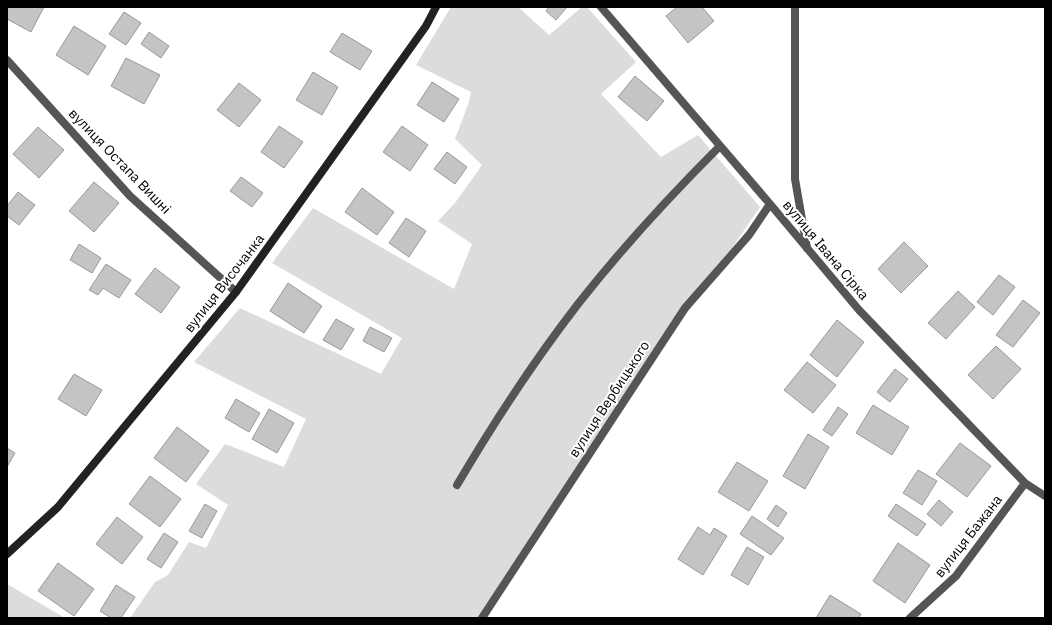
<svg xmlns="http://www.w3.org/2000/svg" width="1052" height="625" font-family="'IBM Plex Sans',sans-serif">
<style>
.green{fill:#dcdcdc}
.building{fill:#c4c4c4;stroke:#999}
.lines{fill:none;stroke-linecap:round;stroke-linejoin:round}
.lane{stroke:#555;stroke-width:8}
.street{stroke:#555;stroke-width:8}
.secondary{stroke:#222;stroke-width:8}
.labels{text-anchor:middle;stroke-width:4;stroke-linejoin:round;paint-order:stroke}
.street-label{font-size:14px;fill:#000;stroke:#fff}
</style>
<rect width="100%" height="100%" fill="#fff"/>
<path class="green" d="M 451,7 L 518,7 L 549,35 L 582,7 L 587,7 L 636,62 L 601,94 L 661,157 L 698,135 L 760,207 L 557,503 L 482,618 L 130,618 L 155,582 L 168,575 L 189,542 L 206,548 L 228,505 L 196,484 L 225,444 L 284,467 L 306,419 L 194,362 L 240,308 L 381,374 L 402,338 L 272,263 L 313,208 L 454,289 L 472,244 L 438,221 L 455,203 L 482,165 L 455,139 L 469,102 L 471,92 L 416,65 Z
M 7,584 L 65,618 L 7,618 Z"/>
<path class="building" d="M 7,7 L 44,7 L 31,32 L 7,19 Z
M 549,7 L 567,7 L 556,20 L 546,11 Z
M 677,7 L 702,7 L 714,21 L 688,43 L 666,16 Z
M 124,12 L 141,23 L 126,45 L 109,34 Z
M 74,26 L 106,46 L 88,75 L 56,55 Z
M 149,32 L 169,46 L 161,58 L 141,44 Z
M 342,33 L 372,51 L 360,70 L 330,52 Z
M 126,58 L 160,75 L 144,104 L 111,86 Z
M 313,72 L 338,87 L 322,115 L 296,100 Z
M 635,76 L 664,101 L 647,121 L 618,97 Z
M 432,82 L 459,99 L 444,122 L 417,105 Z
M 239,83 L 261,100 L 239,127 L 217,110 Z
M 279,126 L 303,142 L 284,168 L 261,152 Z
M 402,126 L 428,145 L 410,171 L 383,152 Z
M 38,127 L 64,150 L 39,178 L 13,154 Z
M 447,152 L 467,167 L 455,184 L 434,169 Z
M 241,177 L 263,193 L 252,207 L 230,191 Z
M 94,182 L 119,203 L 94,232 L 69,211 Z
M 362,188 L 394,212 L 377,235 L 345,212 Z
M 18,192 L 35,205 L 19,225 L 7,216 L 7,206 Z
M 406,218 L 426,231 L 409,257 L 389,243 Z
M 904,242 L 928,266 L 901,293 L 878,269 Z
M 79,244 L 101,258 L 92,273 L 70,260 Z
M 106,264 L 131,280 L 119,298 L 103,288 L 98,295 L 89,290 Z
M 155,268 L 180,287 L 161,313 L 135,294 Z
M 999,275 L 1015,287 L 993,315 L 977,302 Z
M 288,283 L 322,306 L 304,333 L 270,311 Z
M 958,291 L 975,307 L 946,339 L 928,323 Z
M 1023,300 L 1040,313 L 1013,347 L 996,335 Z
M 336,319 L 354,329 L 341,350 L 323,340 Z
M 837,320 L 864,342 L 837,377 L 810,355 Z
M 370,327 L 392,338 L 384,352 L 363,341 Z
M 996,346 L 1021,369 L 993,399 L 968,375 Z
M 807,362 L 836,385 L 813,413 L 784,390 Z
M 895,369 L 908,379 L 890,402 L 877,392 Z
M 74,374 L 102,390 L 86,416 L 58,399 Z
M 236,399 L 260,413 L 249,432 L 225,418 Z
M 873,405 L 909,427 L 892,455 L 856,433 Z
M 838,407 L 848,414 L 832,436 L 823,430 Z
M 269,409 L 294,423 L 277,453 L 252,439 Z
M 177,427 L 209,451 L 186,482 L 154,458 Z
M 808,434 L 829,447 L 805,489 L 783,476 Z
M 960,443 L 991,466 L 967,497 L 936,474 Z
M 7,448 L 15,453 L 7,467 Z
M 737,462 L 768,481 L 749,511 L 718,492 Z
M 918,470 L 937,481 L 922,505 L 903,493 Z
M 150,476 L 181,499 L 160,527 L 129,504 Z
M 939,500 L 953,512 L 941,526 L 927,514 Z
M 205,504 L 217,511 L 202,538 L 189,531 Z
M 896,504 L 926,524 L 917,536 L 888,516 Z
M 776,505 L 787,513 L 778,527 L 767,519 Z
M 752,516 L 784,538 L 771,555 L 740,534 Z
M 117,517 L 143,537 L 122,564 L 96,544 Z
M 698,527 L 710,535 L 714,528 L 727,536 L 703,575 L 678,559 Z
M 164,533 L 178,542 L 161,568 L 147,559 Z
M 898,543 L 930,565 L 905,603 L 873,581 Z
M 747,547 L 764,557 L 748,585 L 731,575 Z
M 58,563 L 94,589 L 74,616 L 38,591 Z
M 116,585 L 135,597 L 121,618 L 111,618 L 100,611 Z
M 830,595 L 861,614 L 859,618 L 816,618 Z"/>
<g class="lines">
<path class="lane" d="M 795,7 L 795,179 L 807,248"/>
<path class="street" d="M 601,7 L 770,204 L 859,310 L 1025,483 L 1045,496
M 7,60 L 130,196 L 236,292
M 457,485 C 494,422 534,361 578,304 C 622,248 670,196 720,146
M 482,618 L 685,308 L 749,235 L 770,204
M 910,618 L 956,576 L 1025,483"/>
<path class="secondary" d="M 7,554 L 58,507 L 236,292 L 426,26 L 436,7"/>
</g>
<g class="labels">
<g class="street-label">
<text transform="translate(120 161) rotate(46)" y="5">вулиця Остапа Вишні</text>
<text transform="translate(826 250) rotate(50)" y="5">вулиця Івана Сірка</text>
<text transform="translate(224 283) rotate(-52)" y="5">вулиця Височанка</text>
<text transform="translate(609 399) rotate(-57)" y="5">вулиця Вербицького</text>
<text transform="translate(968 536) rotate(-52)" y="5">вулиця Бажана</text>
</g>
</g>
<rect width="1052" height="625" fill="none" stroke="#000000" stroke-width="16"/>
</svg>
